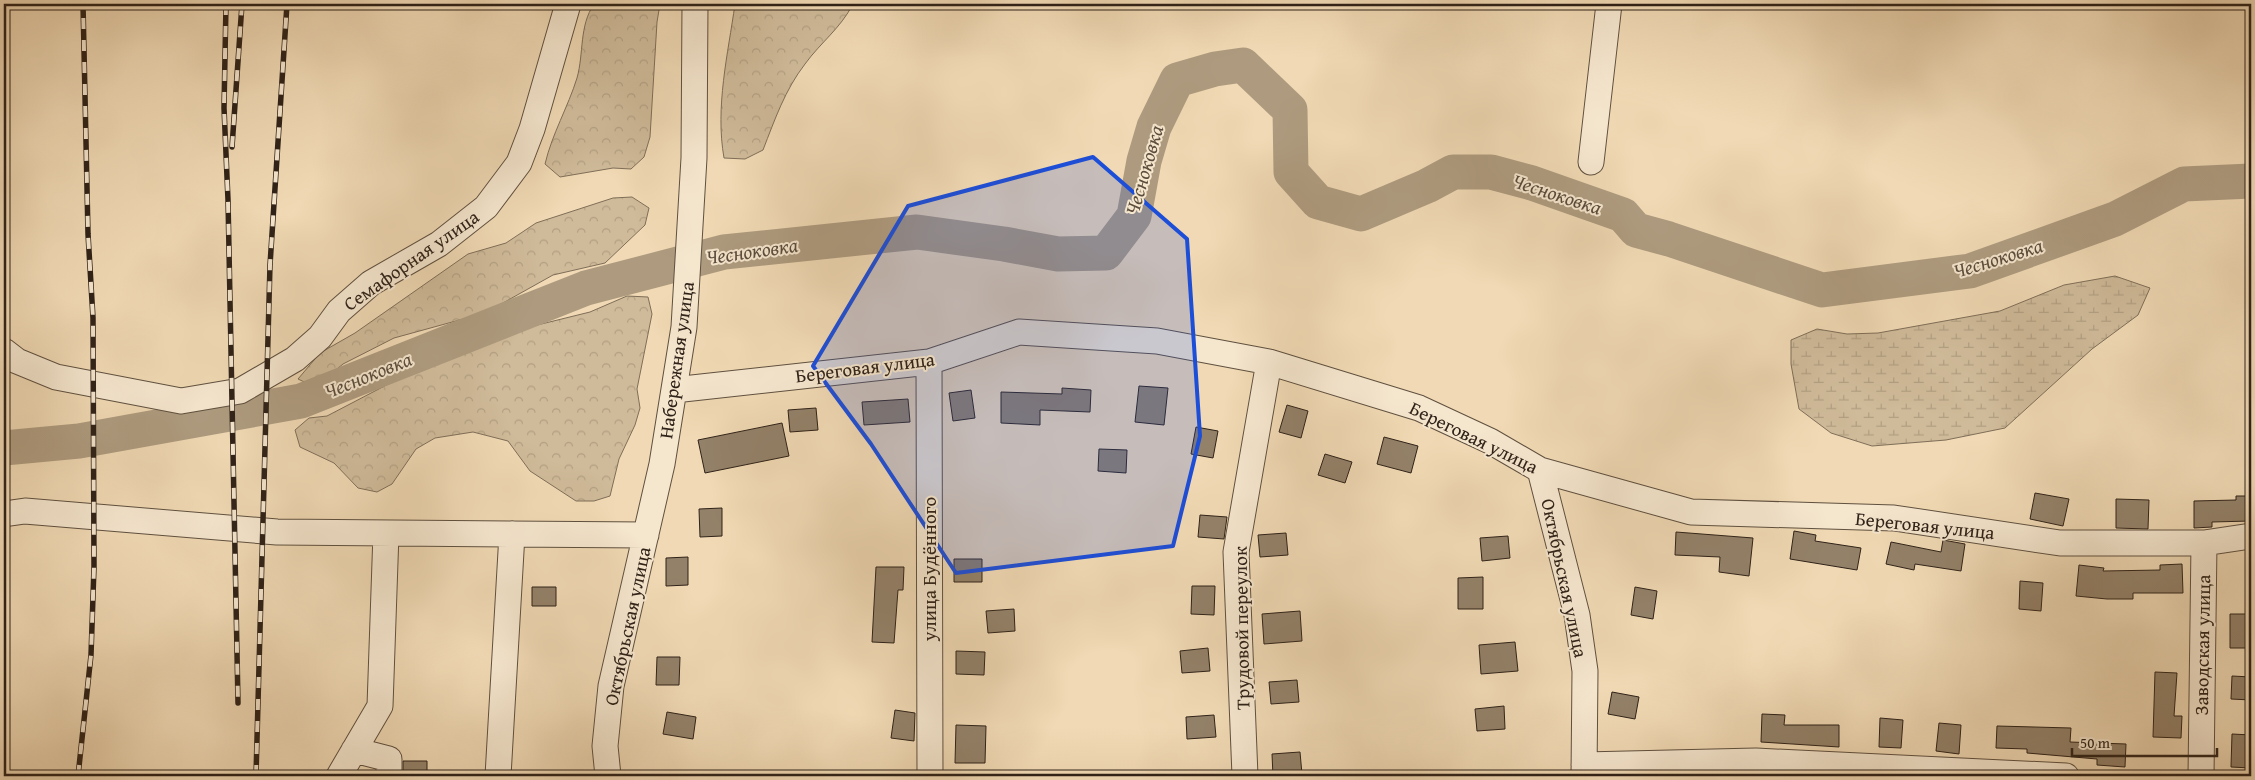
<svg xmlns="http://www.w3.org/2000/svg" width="2255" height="780" font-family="'Gentium Book Plus',serif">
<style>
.forest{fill:url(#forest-crowns);stroke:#7f6e58}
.wetland{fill:url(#wetland-marsh);stroke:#7f6e58}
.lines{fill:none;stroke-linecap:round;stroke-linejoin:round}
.river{stroke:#ae9b7f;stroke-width:35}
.building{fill:#938169;stroke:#2f2218}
.minor-casing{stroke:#5f503f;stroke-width:27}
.minor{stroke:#f5e6ce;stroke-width:25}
.rail-casing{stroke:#2f2218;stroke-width:5.5}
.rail{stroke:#f5e6ce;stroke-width:4;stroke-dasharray:11;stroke-linecap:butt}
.marked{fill:#1d4ed8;fill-opacity:0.2;stroke:#1d4ed8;stroke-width:4;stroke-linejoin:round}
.labels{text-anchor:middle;stroke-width:4;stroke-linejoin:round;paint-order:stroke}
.street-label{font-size:19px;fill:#2f2218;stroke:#f5e6ce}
.water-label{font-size:20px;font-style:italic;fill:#5b4c3c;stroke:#f5e6ce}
</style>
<defs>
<pattern id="forest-crowns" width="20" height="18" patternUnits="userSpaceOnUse" patternTransform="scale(1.25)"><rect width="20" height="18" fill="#cfba99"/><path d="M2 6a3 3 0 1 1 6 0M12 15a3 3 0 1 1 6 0" fill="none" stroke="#b2a083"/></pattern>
<pattern id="wetland-marsh" width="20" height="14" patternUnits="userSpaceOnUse" patternTransform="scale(1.25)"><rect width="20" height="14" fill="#cfba99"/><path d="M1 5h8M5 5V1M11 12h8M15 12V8" fill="none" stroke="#b2a083"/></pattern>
</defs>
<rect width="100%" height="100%" fill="#f0d9b4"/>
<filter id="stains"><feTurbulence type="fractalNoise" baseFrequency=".004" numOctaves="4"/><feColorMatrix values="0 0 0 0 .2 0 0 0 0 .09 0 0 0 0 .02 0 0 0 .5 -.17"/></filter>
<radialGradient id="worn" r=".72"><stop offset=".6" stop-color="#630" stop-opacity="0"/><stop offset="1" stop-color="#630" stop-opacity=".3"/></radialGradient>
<path class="forest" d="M 594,4 L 660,4 L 657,22 L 650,137 L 644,157 L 631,169 L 613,168 L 560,177 L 545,164 C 552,134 568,107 577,78 C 584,53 579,26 594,4 Z
M 735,4 L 853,4 C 840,29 821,42 805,64 C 785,90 775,119 763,150 L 745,159 L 724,158 C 715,107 728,54 735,4 Z
M 632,197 L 649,208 L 645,225 L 605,263 L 553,275 L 485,313 L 394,338 L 343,364 L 315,387 L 298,379 L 320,353 L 355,333 L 468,254 L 506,243 L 536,223 L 613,198 Z
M 627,296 L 648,297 L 652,314 L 637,389 L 640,408 L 635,425 L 619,459 L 610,496 L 594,501 L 576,501 L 530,471 L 508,441 L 473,432 L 435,438 L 416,449 L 392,484 L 377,492 L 358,488 L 334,463 L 300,447 L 295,430 L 309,418 L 327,416 L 444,355 L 481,346 L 513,331 L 590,312 Z"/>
<path class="wetland" d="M 2115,276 L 2150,288 L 2138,315 L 2092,349 L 2005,428 L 1946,440 L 1872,446 L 1831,433 L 1799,409 L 1791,364 L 1791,340 L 1817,329 L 1847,334 L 1878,333 L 2000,311 L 2064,285 Z"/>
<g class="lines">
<path class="river" d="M 4,448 L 79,441 L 301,401 L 586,288 L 724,252 L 917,232 L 1004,244 L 1058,254 L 1106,253 L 1134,216 L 1144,161 L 1154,127 L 1177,80 L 1215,69 L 1243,65 L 1290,110 L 1291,172 L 1318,202 L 1361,214 L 1427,186 L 1453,172 L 1491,172 L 1532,183 L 1623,215 L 1636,230 L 1669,239 L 1822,290 L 1970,271 L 2115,219 L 2184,184 L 2251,181"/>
</g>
<path class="building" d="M 1139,386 L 1168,388 L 1164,425 L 1135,422 Z
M 1062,388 L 1091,390 L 1090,412 L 1040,410 L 1040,425 L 1001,423 L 1001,392 L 1062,394 Z
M 971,390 L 975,418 L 953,421 L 949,393 Z
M 908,399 L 910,422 L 864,425 L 862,402 Z
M 1287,405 L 1308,411 L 1301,438 L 1279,432 Z
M 816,408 L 818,430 L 790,432 L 788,410 Z
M 782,423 L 789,456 L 705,473 L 698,440 Z
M 1196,427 L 1218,431 L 1213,458 L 1191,454 Z
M 1384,437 L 1418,446 L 1411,473 L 1377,464 Z
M 1099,449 L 1127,450 L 1126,473 L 1098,471 Z
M 1325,454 L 1352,462 L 1345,483 L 1318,475 Z
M 2035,493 L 2069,499 L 2063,526 L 2030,519 Z
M 2236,496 L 2251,496 L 2251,521 L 2212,522 L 2212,527 L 2194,528 L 2194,501 L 2236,500 Z
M 2116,499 L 2149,500 L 2148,529 L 2116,528 Z
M 722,508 L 722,536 L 700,537 L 699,509 Z
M 1200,515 L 1227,517 L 1224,539 L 1198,537 Z
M 1794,531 L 1816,535 L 1815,541 L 1861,548 L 1857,570 L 1790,559 Z
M 1676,532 L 1753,538 L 1749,576 L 1719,572 L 1720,557 L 1675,555 Z
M 1286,533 L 1288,555 L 1260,557 L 1258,535 Z
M 1508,536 L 1510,558 L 1482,561 L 1480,538 Z
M 1943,540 L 1965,544 L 1961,571 L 1915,564 L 1914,570 L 1886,564 L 1891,542 L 1941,552 Z
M 688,557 L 688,585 L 666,586 L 666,558 Z
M 954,559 L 982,559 L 982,582 L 954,582 Z
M 2182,564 L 2183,593 L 2133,593 L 2133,599 L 2107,599 L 2076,596 L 2079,565 L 2104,568 L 2103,571 L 2160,570 L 2160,565 Z
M 876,567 L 904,567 L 903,590 L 898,590 L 894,643 L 872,642 Z
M 1483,577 L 1483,609 L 1458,609 L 1458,578 Z
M 2020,581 L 2043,583 L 2041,611 L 2019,609 Z
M 1192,586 L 1215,586 L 1214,615 L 1191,614 Z
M 532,587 L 556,587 L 556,606 L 532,606 Z
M 1635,587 L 1657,591 L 1653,619 L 1631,615 Z
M 1014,609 L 1015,631 L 988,633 L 986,611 Z
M 1300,611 L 1302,641 L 1264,644 L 1262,614 Z
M 2230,614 L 2251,614 L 2251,648 L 2230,648 Z
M 1515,642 L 1518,671 L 1481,674 L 1479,645 Z
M 1208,648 L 1210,671 L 1182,673 L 1180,651 Z
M 956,651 L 985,652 L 984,675 L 956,674 Z
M 657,657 L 680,657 L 679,685 L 656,685 Z
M 2155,672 L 2177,673 L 2174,716 L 2182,716 L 2181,738 L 2153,737 Z
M 2232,676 L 2251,677 L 2251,700 L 2231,699 Z
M 1297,680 L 1299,702 L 1271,704 L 1269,682 Z
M 1612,692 L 1639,697 L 1635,719 L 1608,714 Z
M 1504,706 L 1505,729 L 1477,731 L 1475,709 Z
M 895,710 L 915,713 L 914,741 L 891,738 Z
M 667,712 L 696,717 L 693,739 L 663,734 Z
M 1762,714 L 1785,715 L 1784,725 L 1839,725 L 1839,747 L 1761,742 Z
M 1214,715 L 1216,737 L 1187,739 L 1186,717 Z
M 1880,718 L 1903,720 L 1901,748 L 1879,747 Z
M 1939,723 L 1961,725 L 1959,754 L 1936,751 Z
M 956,725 L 986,726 L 985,763 L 955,763 Z
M 1997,726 L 2071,728 L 2070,742 L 2126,744 L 2125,767 L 2097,765 L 2097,759 L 2027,753 L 2027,749 L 1996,748 Z
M 2232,734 L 2251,735 L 2251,768 L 2231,767 Z
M 1300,752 L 1302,774 L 1273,776 L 1272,754 Z
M 403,761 L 427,761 L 427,776 L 403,776 Z"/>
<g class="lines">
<defs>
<path id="minor" d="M 1591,162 L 1609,4
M 4,351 L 17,361 L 56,377 L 181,401 L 240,391 L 295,359 L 320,337 L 339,311 L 371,283 L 439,244 L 486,207 L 519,163 L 532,129 L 568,4
M 929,362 L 930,776
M 674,390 L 929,362 L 1019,332 L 1157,341 L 1269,362 L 1419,408 L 1490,441 L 1540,470 L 1691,512 L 1894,518 L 2060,543 L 2204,543 L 2251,536
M 1540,470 L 1577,615 L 1585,671 L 1584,776
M 4,514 L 25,511 L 277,532 L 646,535
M 354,750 L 389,759 L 389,776
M 1584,765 L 1756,761 L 2066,776
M 339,776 L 380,706 L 386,533
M 498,776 L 512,534
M 608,776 L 605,746 L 611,686 L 662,464 L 684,327 L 694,158 L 695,4
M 1245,776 L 1236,552 L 1269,362
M 2201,776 L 2204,543"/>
</defs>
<use href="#minor" class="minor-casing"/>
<use href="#minor" class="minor"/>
<defs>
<path id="rail" d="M 226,4 L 224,108 L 228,200 L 238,703
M 232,147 L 242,4
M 78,776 L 91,655 L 94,567 L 93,318 L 88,234 L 83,4
M 256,776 L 270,265 L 287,4"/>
</defs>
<use href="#rail" class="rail-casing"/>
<use href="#rail" class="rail"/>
</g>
<path class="marked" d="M 1093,157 L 1187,239 L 1200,436 L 1173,546 L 956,573 L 871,444 L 813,366 L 908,206 Z"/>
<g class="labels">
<g class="street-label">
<text transform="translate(411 260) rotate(-35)" y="7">Семафорная улица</text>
<text transform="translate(676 360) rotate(-82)" y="7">Набережная улица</text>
<text transform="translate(865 367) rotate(-7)" y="7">Береговая улица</text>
<text transform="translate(1474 437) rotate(26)" y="7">Береговая улица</text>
<text transform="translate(1925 525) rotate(6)" y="7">Береговая улица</text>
<text transform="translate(929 569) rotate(-90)" y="7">улица Будённого</text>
<text transform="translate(1565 578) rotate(78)" y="7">Октябрьская улица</text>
<text transform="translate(627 626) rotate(-78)" y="7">Октябрьская улица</text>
<text transform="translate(1241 628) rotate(-91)" y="7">Трудовой переулок</text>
<text transform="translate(2202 645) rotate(-89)" y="7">Заводская улица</text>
</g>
<g class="water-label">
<text transform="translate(1144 170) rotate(-74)" y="7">Чесноковка</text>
<text transform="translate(1557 194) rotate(18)" y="7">Чесноковка</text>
<text transform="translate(752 251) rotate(-8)" y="7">Чесноковка</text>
<text transform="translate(1998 258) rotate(-17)" y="7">Чесноковка</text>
<text transform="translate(368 375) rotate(-22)" y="7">Чесноковка</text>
</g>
</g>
<rect width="2255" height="780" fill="none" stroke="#f0d9b4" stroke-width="20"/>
<rect x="5" y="5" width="2245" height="770" fill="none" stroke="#2f2218" stroke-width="2.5"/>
<rect x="10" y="10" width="2235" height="760" fill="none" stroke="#2f2218"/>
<path d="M2072 748v8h145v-8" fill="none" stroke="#2f2218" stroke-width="2.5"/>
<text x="2080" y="748" font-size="15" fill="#2f2218" stroke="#f5e6ce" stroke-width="4" paint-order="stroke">50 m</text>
<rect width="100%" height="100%" filter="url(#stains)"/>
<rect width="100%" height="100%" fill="url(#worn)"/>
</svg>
